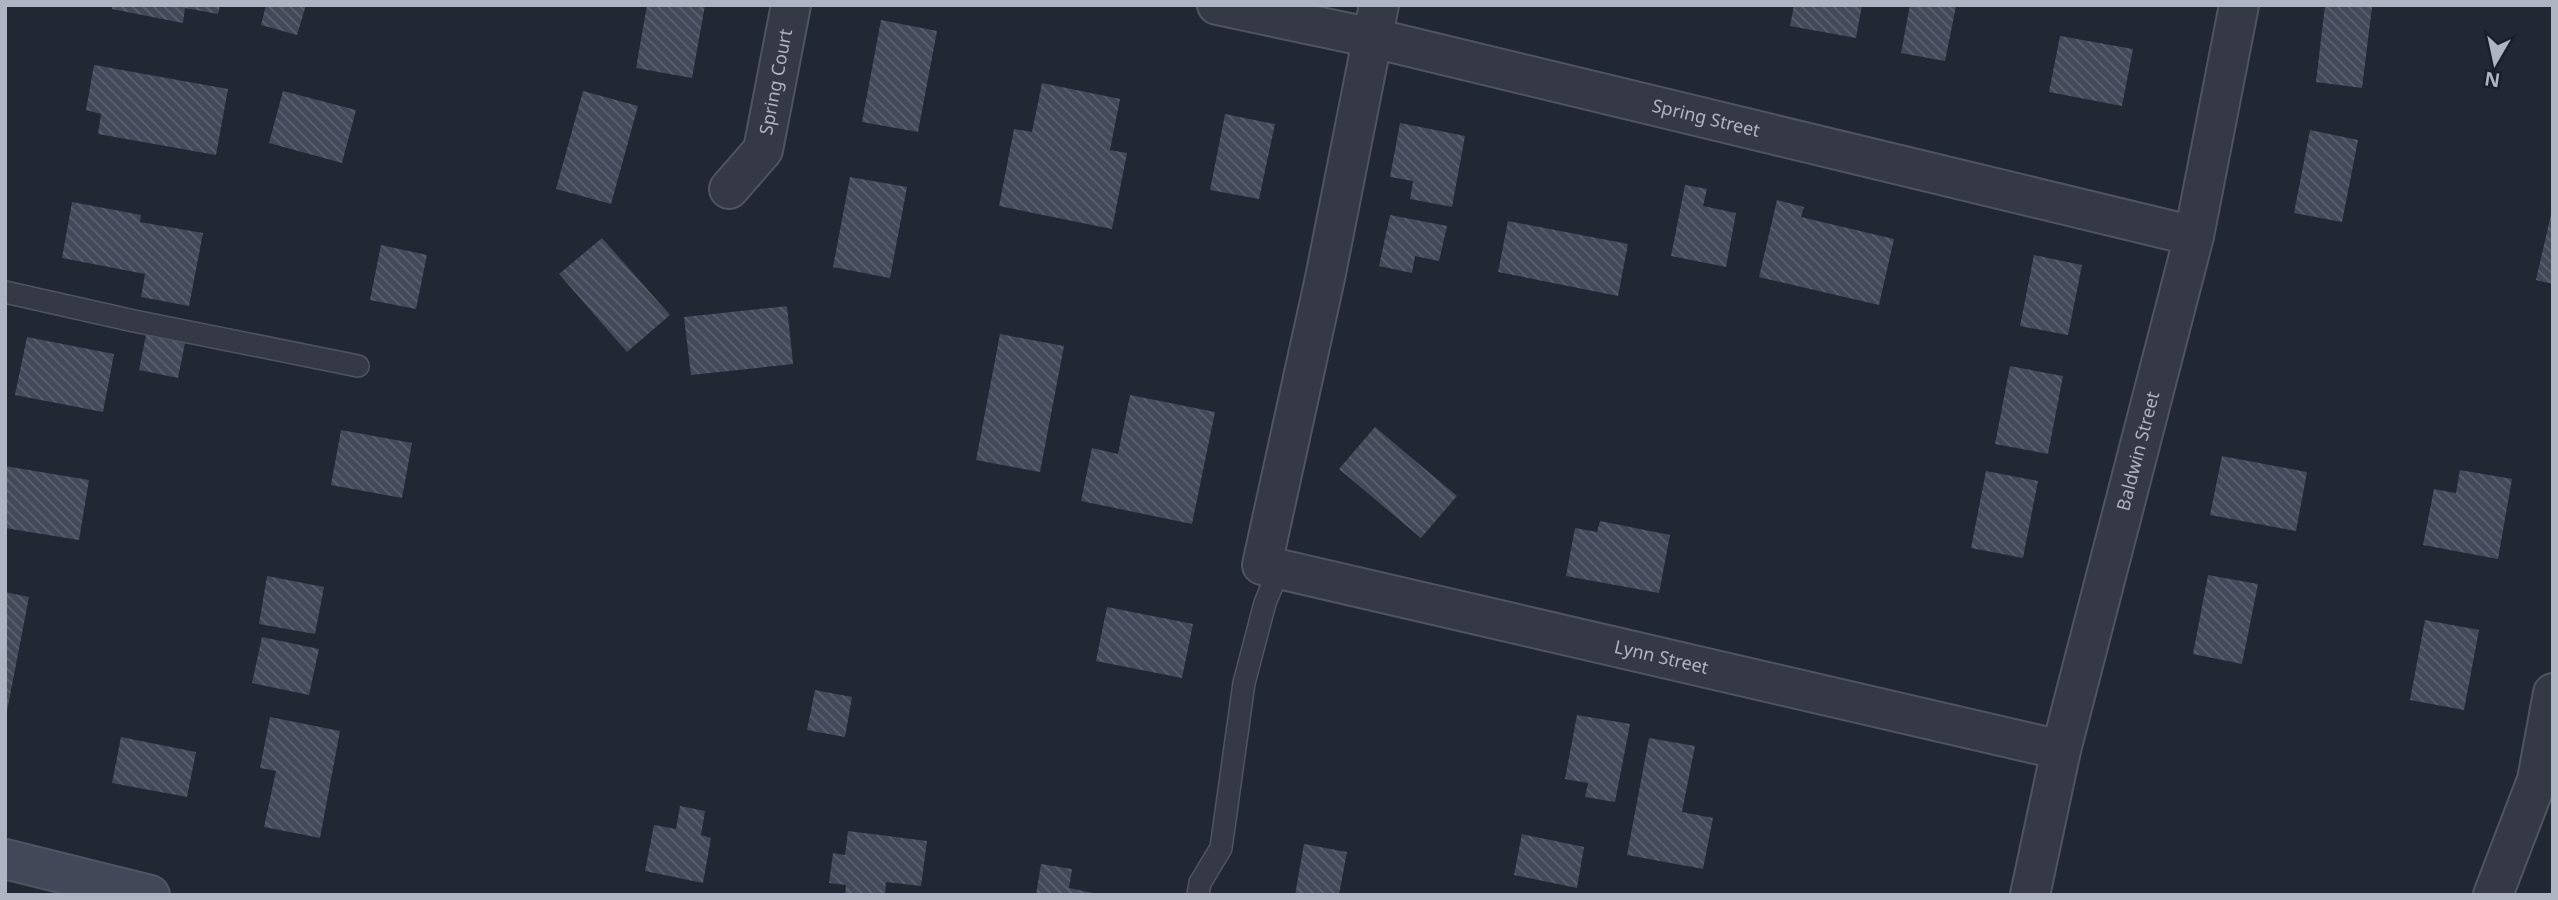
<svg xmlns="http://www.w3.org/2000/svg" width="2558" height="900" font-family="'Noto Sans',sans-serif">
<style>
.building{fill:url(#building-back-hatch)}
.lines{fill:none;stroke-linecap:round;stroke-linejoin:round}
.lane-casing{stroke:#4f5460;stroke-width:24}
.street-casing{stroke:#4f5460;stroke-width:42}
.secondary-casing{stroke:#4f5460;stroke-width:42}
.lane{stroke:#353945;stroke-width:21}
.street{stroke:#353945;stroke-width:38}
.secondary{stroke:#434858;stroke-width:38}
.labels{text-anchor:middle;stroke-width:6;stroke-linejoin:round;paint-order:stroke}
.street-label{font-size:18px;fill:#afb4c2;stroke:#1a1e2a}
</style>
<defs>
<pattern id="building-back-hatch" width="6" height="6" patternUnits="userSpaceOnUse" patternTransform="scale(1.75)"><rect width="6" height="6" fill="#434959"/><path d="M-1 5l2 2M0 0l6 6M5-1l2 2" fill="none" stroke="#5c616f"/></pattern>
</defs>
<rect width="100%" height="100%" fill="#222734"/>
<path class="building" d="M 112,5 L 220,5 L 218,14 L 185,8 L 183,23 L 112,9 Z
M 266,5 L 306,5 L 297,35 L 261,25 Z
M 647,5 L 705,5 L 692,78 L 636,68 Z
M 1794,5 L 1862,5 L 1856,38 L 1790,26 Z
M 1910,5 L 1956,6 L 1945,61 L 1901,53 Z
M 2325,5 L 2372,7 L 2362,88 L 2316,82 Z
M 881,20 L 937,31 L 918,132 L 862,122 Z
M 2060,36 L 2133,49 L 2122,106 L 2049,92 Z
M 94,65 L 228,89 L 216,155 L 98,134 L 101,114 L 86,110 Z
M 1042,83 L 1120,99 L 1110,150 L 1127,153 L 1112,229 L 999,206 L 1014,129 L 1032,132 Z
M 283,91 L 356,110 L 342,163 L 269,143 Z
M 583,91 L 638,106 L 611,204 L 556,189 Z
M 1225,114 L 1275,124 L 1259,199 L 1210,190 Z
M 1400,123 L 1465,136 L 1452,207 L 1410,199 L 1413,181 L 1390,177 Z
M 2310,130 L 2358,140 L 2342,222 L 2294,213 Z
M 850,177 L 907,187 L 890,278 L 833,267 Z
M 1685,185 L 1707,189 L 1703,206 L 1736,213 L 1726,267 L 1671,256 Z
M 1777,200 L 1804,207 L 1801,217 L 1894,239 L 1879,305 L 1759,277 Z
M 72,202 L 141,215 L 140,222 L 203,233 L 189,306 L 141,297 L 145,274 L 62,258 Z
M 2552,210 L 2553,210 L 2553,284 L 2536,280 Z
M 1390,215 L 1447,226 L 1439,261 L 1415,256 L 1412,273 L 1379,266 Z
M 1508,221 L 1628,244 L 1618,296 L 1498,272 Z
M 602,238 L 670,315 L 627,352 L 559,274 Z
M 381,245 L 427,255 L 416,309 L 370,300 Z
M 2034,255 L 2082,265 L 2068,335 L 2020,326 Z
M 787,306 L 793,364 L 691,375 L 684,317 Z
M 1000,334 L 1064,346 L 1040,472 L 976,460 Z
M 146,335 L 185,343 L 178,378 L 139,370 Z
M 27,337 L 114,354 L 103,412 L 15,395 Z
M 2010,366 L 2063,376 L 2048,454 L 1995,444 Z
M 1130,395 L 1215,412 L 1192,524 L 1081,501 L 1092,448 L 1118,454 Z
M 1375,427 L 1457,496 L 1421,538 L 1339,469 Z
M 341,430 L 412,443 L 402,498 L 331,485 Z
M 2222,456 L 2307,472 L 2296,531 L 2210,515 Z
M 5,466 L 89,480 L 79,540 L 5,528 Z
M 2460,470 L 2512,479 L 2498,559 L 2423,545 L 2434,489 L 2456,493 Z
M 1986,471 L 2038,481 L 2023,558 L 1971,548 Z
M 1600,521 L 1670,535 L 1659,593 L 1566,576 L 1575,528 L 1597,532 Z
M 2208,575 L 2258,584 L 2242,664 L 2193,654 Z
M 267,576 L 324,587 L 315,634 L 259,624 Z
M 5,592 L 29,597 L 7,711 L 5,711 Z
M 1107,607 L 1193,624 L 1182,678 L 1096,661 Z
M 2425,620 L 2479,630 L 2464,710 L 2410,700 Z
M 262,637 L 319,649 L 309,695 L 252,683 Z
M 815,690 L 852,697 L 845,737 L 807,730 Z
M 1577,715 L 1630,724 L 1615,802 L 1585,797 L 1588,783 L 1565,779 Z
M 270,717 L 340,731 L 320,838 L 264,827 L 276,771 L 260,768 Z
M 121,737 L 196,752 L 187,797 L 112,783 Z
M 1649,738 L 1695,746 L 1682,812 L 1713,818 L 1703,869 L 1627,855 Z
M 680,806 L 705,811 L 701,835 L 711,838 L 703,883 L 645,871 L 654,825 L 676,829 Z
M 848,831 L 927,841 L 921,886 L 886,882 L 885,895 L 845,895 L 846,885 L 829,883 L 833,853 L 845,855 Z
M 1522,834 L 1584,847 L 1577,888 L 1514,875 Z
M 1304,844 L 1347,852 L 1339,895 L 1295,895 Z
M 1041,864 L 1072,869 L 1069,888 L 1102,895 L 1036,895 Z"/>
<g class="lines">
<defs>
<path id="lane" d="M 5,292 L 134,321 L 358,366
M 1198,895 L 1200,883 L 1221,848 L 1244,683 L 1265,603 L 1279,569"/>
<g id="street">
<path id="s1" d="M 1217,5 L 1373,38 L 2194,236"/>
<path id="s2" d="M 1379,5 L 1325,278 L 1262,565 L 2061,750"/>
<path id="s3" d="M 729,189 L 763,150 L 791,5"/>
<path id="s4" d="M 2030,895 L 2061,750 L 2194,236 L 2239,5"/>
<path d="M 2493,895 L 2537,780 L 2553,693"/>
</g>
<path id="secondary" d="M 5,859 L 150,895"/>
</defs>
<use href="#lane" class="lane-casing"/>
<use href="#street" class="street-casing"/>
<use href="#secondary" class="secondary-casing"/>
<use href="#lane" class="lane"/>
<use href="#street" class="street"/>
<use href="#secondary" class="secondary"/>
</g>
<g class="labels">
<g class="street-label">
<text dy="6" stroke="none"><textPath href="#s3" startOffset="121">Spring Court</textPath></text>
<text dy="6" stroke="none"><textPath href="#s1" startOffset="502">Spring Street</textPath></text>
<text dy="6" stroke="none"><textPath href="#s4" startOffset="457">Baldwin Street</textPath></text>
<text dy="6" stroke="none"><textPath href="#s2" startOffset="982">Lynn Street</textPath></text>
</g>
</g>
<rect width="2558" height="900" fill="none" stroke="#afb4c2" stroke-width="14"/>
<g transform="translate(2495 63) rotate(189)" stroke="#1a1e2a" stroke-width="5" paint-order="stroke">
<path d="M0-5L12 26L0 18L-12 26Z" fill="#afb4c2"/>
<text y="-10" font-size="19" font-weight="bold" text-anchor="middle" fill="#afb4c2">N</text>
</g>
</svg>
